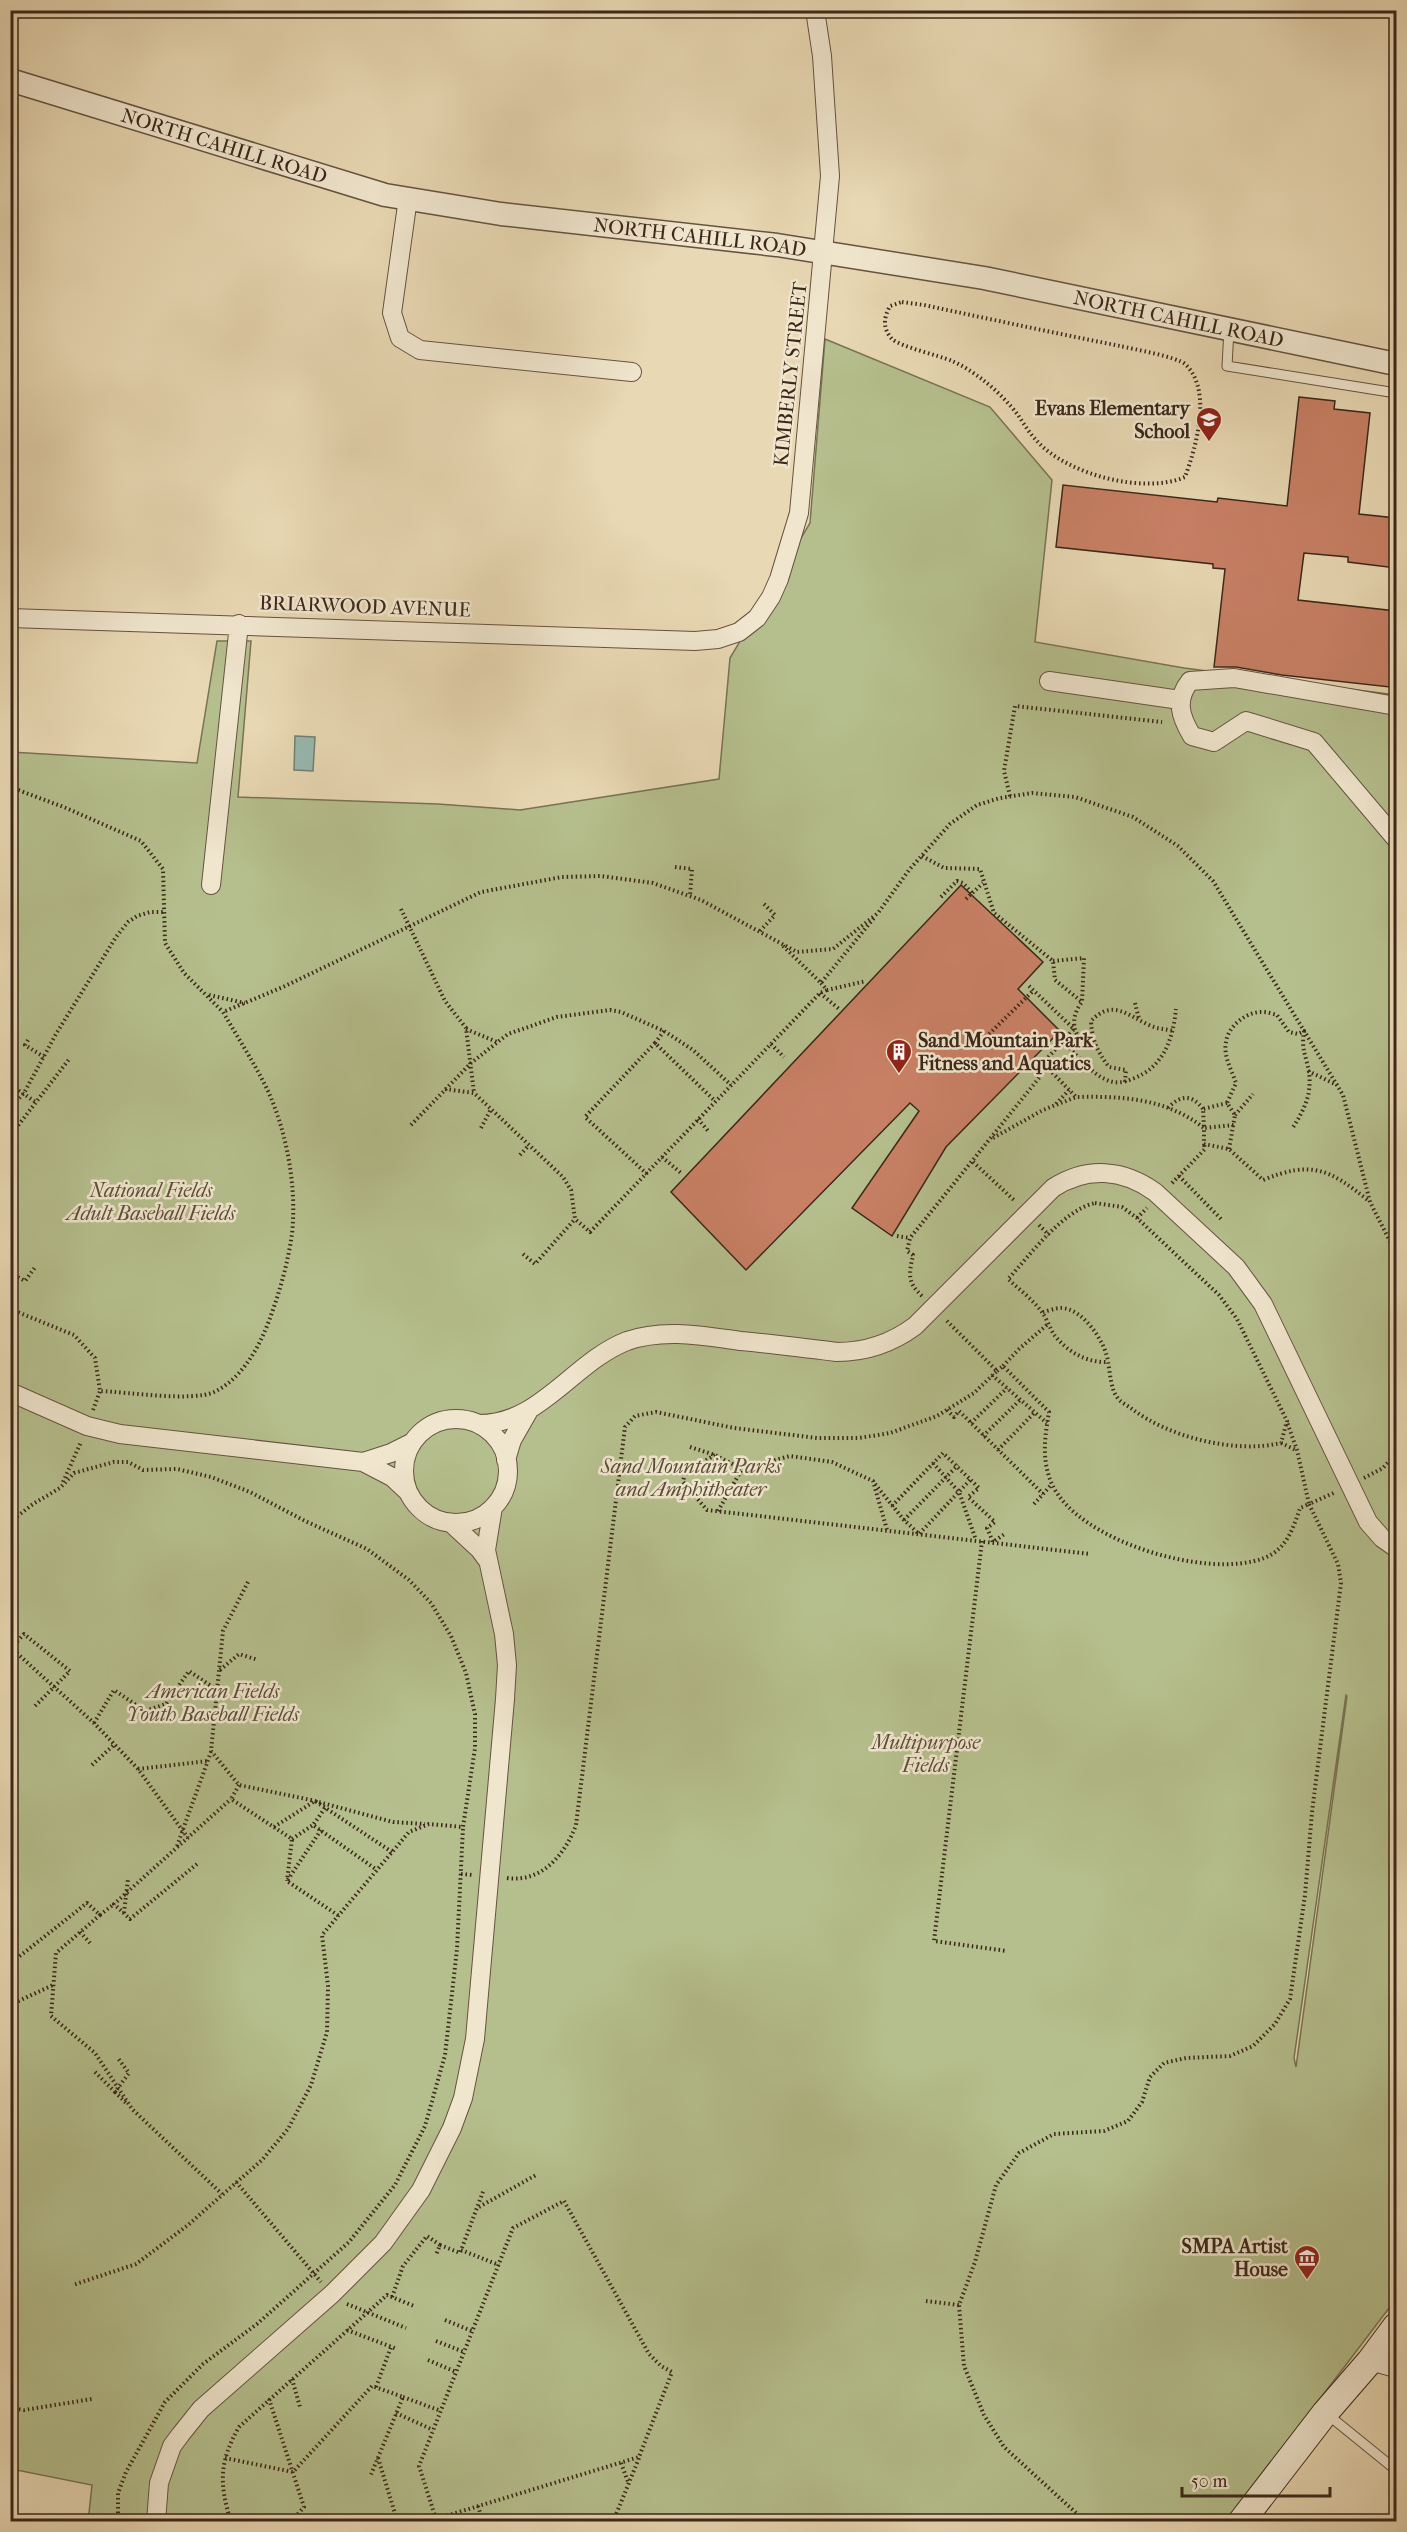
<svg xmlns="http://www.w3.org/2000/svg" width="1407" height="2532" font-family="'IM FELL French Canon',serif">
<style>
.green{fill:#b5bf8d;stroke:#787354;stroke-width:1.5;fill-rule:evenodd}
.water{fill:#97b9b0;stroke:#727f74;stroke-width:1.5}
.building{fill:#c88065;stroke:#3b271a;stroke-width:1.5}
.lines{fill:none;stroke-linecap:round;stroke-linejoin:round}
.service-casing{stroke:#665340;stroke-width:11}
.minor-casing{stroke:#665340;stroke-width:20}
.tertiary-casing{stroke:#665340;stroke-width:25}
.secondary-casing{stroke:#3b271a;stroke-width:28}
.path{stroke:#3b271a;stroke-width:4;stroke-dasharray:1.5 3;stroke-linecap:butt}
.service{stroke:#f0e6ce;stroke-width:9}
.minor{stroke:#f0e6ce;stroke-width:18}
.tertiary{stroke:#f0e6ce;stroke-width:22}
.secondary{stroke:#f0e6ce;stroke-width:26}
.labels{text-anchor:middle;stroke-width:5;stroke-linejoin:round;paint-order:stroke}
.street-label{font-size:20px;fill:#3b271a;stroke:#f0e6ce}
.poi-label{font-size:20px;font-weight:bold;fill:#3b271a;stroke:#f0e6ce;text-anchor:end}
.park-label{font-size:20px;font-style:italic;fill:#5a4d37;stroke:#f0e6ce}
</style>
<rect width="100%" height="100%" fill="#e8d8b3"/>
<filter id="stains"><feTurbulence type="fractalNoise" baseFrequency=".00333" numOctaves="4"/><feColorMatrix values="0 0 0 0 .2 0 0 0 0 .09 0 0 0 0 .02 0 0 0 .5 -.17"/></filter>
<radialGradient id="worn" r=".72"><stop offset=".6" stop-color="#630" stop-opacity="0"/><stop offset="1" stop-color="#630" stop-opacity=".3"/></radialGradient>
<path class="green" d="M 825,339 L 990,407 L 1052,480 L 1035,642 L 1184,668 L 1396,695 L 1396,2299 L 1227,2521 L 88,2522 L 92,2485 L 11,2469 L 11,752 L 197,763 L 217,641 L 251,641 L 238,797 L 438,804 L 520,810 L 719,779 L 730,658 L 810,523 ZM 1346,1695 L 1347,1696 L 1296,2067 L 1294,2058 Z"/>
<path class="water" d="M 295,736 L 315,737 L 313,771 L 294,770 Z"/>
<path class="building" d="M 1299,397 L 1335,401 L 1334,409 L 1370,413 L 1359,514 L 1396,518 L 1396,568 L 1348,562 L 1348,557 L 1304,553 L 1298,600 L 1396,611 L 1390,687 L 1282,675 L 1236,667 L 1214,667 L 1225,569 L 1213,568 L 1213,564 L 1056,547 L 1063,485 L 1217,502 L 1218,498 L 1287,506 Z
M 961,885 L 1043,962 L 1018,989 L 1060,1031 L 946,1147 L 892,1236 L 852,1208 L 919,1111 L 910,1103 L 746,1270 L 671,1192 Z"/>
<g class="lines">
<defs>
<path id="service" d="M 1229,330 L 1227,366 L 1396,393
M 1327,2414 L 1396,2470"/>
<path id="minor" d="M 408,198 L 392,313 L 400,338 L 420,350 L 632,372
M 10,618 L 695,641 L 718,639 L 739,632 L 757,618 L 771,597 L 779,579 L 799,513 L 830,176 L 822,56 L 815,10
M 1049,681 L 1180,700
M 1396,706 L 1234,678 L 1190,681 C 1175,700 1180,716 1192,736 L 1214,742 L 1246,721 L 1314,742 L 1396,839
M 211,885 L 239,624
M 10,1392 L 87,1426 L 120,1434 L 363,1462 L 392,1477 L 408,1492
M404 1471a52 52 0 1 1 104 0a52 52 0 1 1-104 0Z
M 478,1424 C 540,1425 573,1362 627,1341 C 664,1328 704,1336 741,1341 C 773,1344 805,1348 837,1352 C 865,1352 892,1343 915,1326 L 1053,1188 C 1087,1166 1123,1169 1155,1192 L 1236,1267 L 1263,1304 L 1368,1522 L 1382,1538 L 1396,1548
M 506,1460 L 512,1440 L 528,1412
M 363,1462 L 391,1453 L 413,1442
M 452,1524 L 480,1550 L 488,1561
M 1370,2361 L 1396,2368
M 156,2522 L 159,2483 L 172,2446 L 181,2434 L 201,2409 L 332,2294 L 383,2243 L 421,2190 L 452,2128 L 463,2098 L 475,2039 L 505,1699 L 507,1665 L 504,1634 L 486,1550 L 493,1507"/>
<g id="tertiary">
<path id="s1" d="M 10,80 L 385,195 L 501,214 L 777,245 L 984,278 L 1396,364"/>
</g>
<path id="secondary" d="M 1241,2522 L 1325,2413 L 1370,2361 L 1396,2326"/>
</defs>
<use href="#service" class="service-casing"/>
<use href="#minor" class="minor-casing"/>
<use href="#tertiary" class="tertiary-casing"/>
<use href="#secondary" class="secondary-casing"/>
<path class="path" d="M 902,302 L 924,305 C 989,319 1055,333 1120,346 C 1133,349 1177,357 1185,364 C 1213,390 1196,447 1185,477 C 1144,495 1066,474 1037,441 C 1030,434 1024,424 1018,415 C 1009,403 995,389 983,380 C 974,373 962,365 952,361 C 938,355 901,347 892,339 C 882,328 884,317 890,306 Z
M 10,787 L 66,808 L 141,841 L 163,869 L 165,943 L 184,973 L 223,1012
M 1010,796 L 1004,771 L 1015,706 L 1162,722
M 922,856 L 944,868 L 980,869 L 994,913 L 1053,961 L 1055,980 L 1082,1002 C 1074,1012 1071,1025 1078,1036
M 675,867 L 692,869 L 690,896
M 941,897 L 957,881 L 963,883 L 972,893
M 966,899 L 983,883
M 401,909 L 445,1001 L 466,1028 L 474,1093
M 760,931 L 775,915 L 762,902
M 783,946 L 821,983 L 874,918
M 1053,961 L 1084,958 L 1082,1002
M 821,983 L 827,990 L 866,981
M 1029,986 L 1074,1029 L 1043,1063 L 1076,1097 C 1121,1096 1166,1098 1204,1128 L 1204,1144 L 1229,1149 L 1263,1180 C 1312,1160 1329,1169 1369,1201
M 820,993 L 839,1009
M 209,995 L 245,1003
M 1135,1003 L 1139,1019
M 466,1029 L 497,1042
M 989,1034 L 1034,990
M 28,1040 L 25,1045 L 44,1057
M 1063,1042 C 1074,1052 1092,1074 1105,1079 C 1114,1084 1123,1083 1132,1079 C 1163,1068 1173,1040 1176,1009
M 655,1043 L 664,1031
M 771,1044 L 784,1057
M 1069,1047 L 1078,1036 L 1092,1038
M 1037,1069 L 1042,1073
M 1308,1071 L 1337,1085
M 1125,1082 L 1126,1070 L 1109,1067 C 1097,1051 1092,1040 1091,1021 C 1113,998 1128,1016 1151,1026 C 1158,1029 1166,1029 1174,1031
M 15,1088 L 37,1103
M 445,1089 L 474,1093 L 563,1177 L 571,1190 L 575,1219 L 590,1232 L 820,993 L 827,990
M 1227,1103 L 1203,1109 L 1204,1128 L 1234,1125
M 1056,1104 L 1069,1090
M 10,1108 L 24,1093 L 56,1034 L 116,937 L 128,922 L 137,916 L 150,912 L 165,912
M 1168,1108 C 1180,1095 1192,1094 1203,1109
M 1235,1115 L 1253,1094
M 698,1119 L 709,1132
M 411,1125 L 471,1063 L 508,1034 L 557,1017 L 610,1010 L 621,1012 L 664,1031 L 693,1050 L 731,1085
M 481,1128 L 491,1109
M 10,1136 L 70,1058
M 993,1138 L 1043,1110 L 1076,1097
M 1229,1149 L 1235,1115 L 1227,1103 L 1236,1083 C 1232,1071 1223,1056 1226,1042 C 1228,1026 1247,1011 1263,1012 C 1268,1012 1273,1014 1277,1015 L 1289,1032 L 1298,1034 L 1304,1031 C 1301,1050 1306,1055 1309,1072 C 1312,1095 1304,1110 1292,1129
M 520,1155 L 529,1145
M 662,1157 L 681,1173
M 973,1162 L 1015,1201
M 647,1174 L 585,1117 L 655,1043 L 715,1101
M 1179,1176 L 1221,1219
M 1172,1183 L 1205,1149 L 1204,1144
M 1095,1203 L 1122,1207 L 1137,1218 L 1219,1295 L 1237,1319 L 1287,1421 L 1281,1443 C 1235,1454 1169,1437 1132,1409 C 1127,1405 1120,1402 1117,1397 C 1111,1390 1110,1372 1108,1362 C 1087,1363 1068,1352 1055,1336 C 1050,1329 1047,1319 1042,1312 C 1033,1300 1019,1289 1008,1279 C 1031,1254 1062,1211 1095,1203 Z
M 1137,1218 L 1147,1208
M 1039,1225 L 1049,1235
M 897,1236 L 910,1238
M 523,1254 L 535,1264 L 575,1219
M 10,1273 L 25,1281 L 36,1266
M 922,1296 C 907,1282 909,1274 913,1255 L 907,1251 L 910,1238 L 1047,1068
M 10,1309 L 74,1335 L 95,1358 L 100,1391 C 127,1392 192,1402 214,1392 C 242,1379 260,1346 270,1318 C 280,1291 288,1262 292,1234 C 297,1188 287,1133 268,1091 C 255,1064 238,1038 223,1012 L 283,987 L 481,892 L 562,877 L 601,876 L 653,883 L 701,900 L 797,952 L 833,949 L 878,913 L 909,870 L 950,824 L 977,805 L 1000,798 L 1032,793 L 1075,797 L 1133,817 L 1178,846 L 1213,881 L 1343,1095 L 1370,1202 L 1396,1253
M 1043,1312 C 1048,1311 1055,1308 1061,1308 C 1083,1308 1106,1343 1108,1362
M 1003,1366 L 1019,1349 L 1048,1324
M 997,1371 L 1003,1366 L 1049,1412 C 1045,1436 1041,1460 1052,1484 C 1077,1541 1208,1580 1264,1558 C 1286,1550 1293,1529 1300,1508 L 1309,1504 L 1297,1450 L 1287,1422
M 992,1375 L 1047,1423
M 93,1410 L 100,1391
M 947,1410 L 954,1417 L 959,1411 L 1043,1494
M 971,1423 L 1007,1388
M 983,1436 L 1020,1400
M 1281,1443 L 1296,1450
M 690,1447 L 715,1455 L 742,1469 L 790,1456 L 832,1462 L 873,1481 L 887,1530
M 998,1450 L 1034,1413
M 715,1455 L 685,1472 L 683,1482 L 707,1510 L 1090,1554
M 933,1463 L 959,1492 L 976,1540
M 1364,1478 L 1383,1468 L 1396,1453
M 63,1482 L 81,1442
M 875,1484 L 904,1520 L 919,1534 L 971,1479
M 1034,1504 L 1052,1484
M 892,1506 L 943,1453 L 979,1488 L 968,1497 L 995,1522 L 987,1528 L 993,1542 L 1006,1533
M 718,1511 L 742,1469
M 904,1520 L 958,1465
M 10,1522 L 33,1504 L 60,1488 L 74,1473 L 114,1462 L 128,1462 L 143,1470 L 177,1469 L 211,1477 L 250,1492 L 305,1521 L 367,1549 L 409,1580 L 431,1603 L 451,1636 L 466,1673 L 475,1714 L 475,1748 L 463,1827 L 429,1824 L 409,1832 L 322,1935 L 328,1986 L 327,2032 L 311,2085 L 288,2129 L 262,2160 L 188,2225 L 136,2264 L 73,2285
M 982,1541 L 934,1941 L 1007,1951
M 248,1582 L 223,1631 L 211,1751 L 239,1785 L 311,1800 L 393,1822 L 425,1824
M 10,1647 L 94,1723 L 138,1769 L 188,1838
M 11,1648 L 24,1634 L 70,1671 L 34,1707
M 220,1670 L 239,1654 L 258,1660
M 94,1723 L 114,1690 L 145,1711 L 166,1704 L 189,1671 L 217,1690
M 92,1765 L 115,1744
M 138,1769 L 208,1761
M 239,1785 L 231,1799 L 292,1839 L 287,1881
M 325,1808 L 313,1825 L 377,1870
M 274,1827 L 315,1801 L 392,1852
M 321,1830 L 287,1881 L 339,1916
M 292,1839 L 313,1825
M 177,1846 L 211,1752
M 197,1864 L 130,1919 L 114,1904 L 231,1799
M 461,1874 L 473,1875
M 507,1878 C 541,1883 565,1855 576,1825 L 625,1427 L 635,1416 L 656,1412 L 734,1428 L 817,1438 L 859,1438 L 890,1433 L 937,1416 L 974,1393 L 997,1371 L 946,1320
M 124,1913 L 128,1879
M 100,1915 L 114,1904
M 80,1932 L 90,1943
M 16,1959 L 87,1903 L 100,1915 L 56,1953 L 51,2016 L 95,2053 L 132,2109 L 222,2194
M 10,2005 L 53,1985
M 95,2072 L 115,2092 L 129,2073 L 117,2057
M 115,2092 L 127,2104
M 236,2182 L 321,2282
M 564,2201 L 649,2354 L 661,2366 L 672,2372 L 639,2457 L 436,2519 L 419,2466 L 513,2228 Z
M 479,2207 L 536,2175
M 440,2245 L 460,2253 L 484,2189
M 461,2250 L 499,2265
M 392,2297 L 403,2266 L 427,2236 L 440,2245 L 436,2255
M 926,2301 L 959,2305
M 347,2304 L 406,2328
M 445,2320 L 472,2331
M 347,2330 L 397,2349
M 436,2341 L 464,2352
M 428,2360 L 456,2372
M 292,2379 L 300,2407
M 376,2387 L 391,2347
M 403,2397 L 441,2411
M 269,2399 L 304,2507 L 291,2522
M 10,2408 L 24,2410 L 92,2399
M 396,2413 L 433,2430
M 225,2458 L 293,2472 L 372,2386 L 403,2397 L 370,2477
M 378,2458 L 397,2520
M 621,2463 L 628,2482
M 478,2506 L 483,2522
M 118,2522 L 118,2493 L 126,2472 L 165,2402 L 203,2364 L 257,2324 L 349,2242 L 395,2185 L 425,2126 L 445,2055 L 457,1949 L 463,1827
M 231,2522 C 219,2484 219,2462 239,2427 L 387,2295 L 414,2306
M 613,2522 L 639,2458
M 1086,2522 L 1004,2447 L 984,2415 L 964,2366 L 959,2305 L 975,2262 L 996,2185 L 1019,2153 L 1054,2134 L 1104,2131 L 1128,2121 L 1142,2102 L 1150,2077 L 1164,2063 L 1186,2058 L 1230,2056 L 1253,2046 L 1275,2024 L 1290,1999 L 1305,1895 L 1312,1812 L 1341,1583 L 1338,1564 L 1309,1504 L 1336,1492"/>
<use href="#service" class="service"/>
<use href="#minor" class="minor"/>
<use href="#tertiary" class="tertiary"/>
<use href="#secondary" class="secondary"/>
</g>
<defs>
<symbol id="school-pin" viewBox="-11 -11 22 30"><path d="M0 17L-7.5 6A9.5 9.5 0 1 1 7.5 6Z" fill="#8f2418" stroke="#f0e6ce"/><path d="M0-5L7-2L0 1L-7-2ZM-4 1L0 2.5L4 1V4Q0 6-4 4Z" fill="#fff"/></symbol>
<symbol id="building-pin" viewBox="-11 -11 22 30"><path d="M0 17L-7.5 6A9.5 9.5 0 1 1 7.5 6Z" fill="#8f2418" stroke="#f0e6ce"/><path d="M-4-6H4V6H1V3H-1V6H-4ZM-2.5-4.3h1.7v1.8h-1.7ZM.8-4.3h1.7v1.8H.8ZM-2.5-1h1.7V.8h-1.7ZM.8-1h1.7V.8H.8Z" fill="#fff"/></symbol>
<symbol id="museum-pin" viewBox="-11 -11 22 30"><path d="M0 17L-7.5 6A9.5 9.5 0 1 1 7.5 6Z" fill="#8f2418" stroke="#f0e6ce"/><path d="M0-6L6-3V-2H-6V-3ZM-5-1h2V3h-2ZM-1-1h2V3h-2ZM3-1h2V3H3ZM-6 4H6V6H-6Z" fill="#fff"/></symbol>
</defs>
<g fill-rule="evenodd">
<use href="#school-pin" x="1194" y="405" width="30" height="40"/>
<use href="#building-pin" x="884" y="1037" width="30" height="40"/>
<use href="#museum-pin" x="1292" y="2243" width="30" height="40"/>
</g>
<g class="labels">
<g class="street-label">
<text dy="7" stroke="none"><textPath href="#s1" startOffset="224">NORTH CAHILL ROAD</textPath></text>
<text dy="7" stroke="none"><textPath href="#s1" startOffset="710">NORTH CAHILL ROAD</textPath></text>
<text dy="7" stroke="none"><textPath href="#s1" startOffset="1196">NORTH CAHILL ROAD</textPath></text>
<text transform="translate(790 374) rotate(-84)" y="7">KIMBERLY STREET</text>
<text transform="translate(365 606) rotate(2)" y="7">BRIARWOOD AVENUE</text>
</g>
<g class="poi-label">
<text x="1190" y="415">Evans Elementary<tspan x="1190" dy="23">School</tspan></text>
<text x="918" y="1047" text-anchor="start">Sand Mountain Park<tspan x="918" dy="23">Fitness and Aquatics</tspan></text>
<text x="1288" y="2253">SMPA Artist<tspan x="1288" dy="23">House</tspan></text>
</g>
<g class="park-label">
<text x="151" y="1197">National Fields<tspan x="151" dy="23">Adult Baseball Fields</tspan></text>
<text x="691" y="1473">Sand Mountain Parks<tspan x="691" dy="23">and Amphitheater</tspan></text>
<text x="213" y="1698">American Fields<tspan x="213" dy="23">Youth Baseball Fields</tspan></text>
<text x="926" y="1749">Multipurpose<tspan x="926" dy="23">Fields</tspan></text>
</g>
</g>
<rect width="1407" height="2532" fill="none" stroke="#e8d8b3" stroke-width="36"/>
<rect x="12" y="12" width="1383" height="2508" fill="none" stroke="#3b271a" stroke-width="3"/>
<rect x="18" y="18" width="1371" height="2496" fill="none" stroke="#3b271a" stroke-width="1.5"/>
<path d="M1182 2487v9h148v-9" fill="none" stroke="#3b271a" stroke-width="3"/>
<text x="1191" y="2487" font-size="18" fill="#3b271a" stroke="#f0e6ce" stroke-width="4.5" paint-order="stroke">50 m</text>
<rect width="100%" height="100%" filter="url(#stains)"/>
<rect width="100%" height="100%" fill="url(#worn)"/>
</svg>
